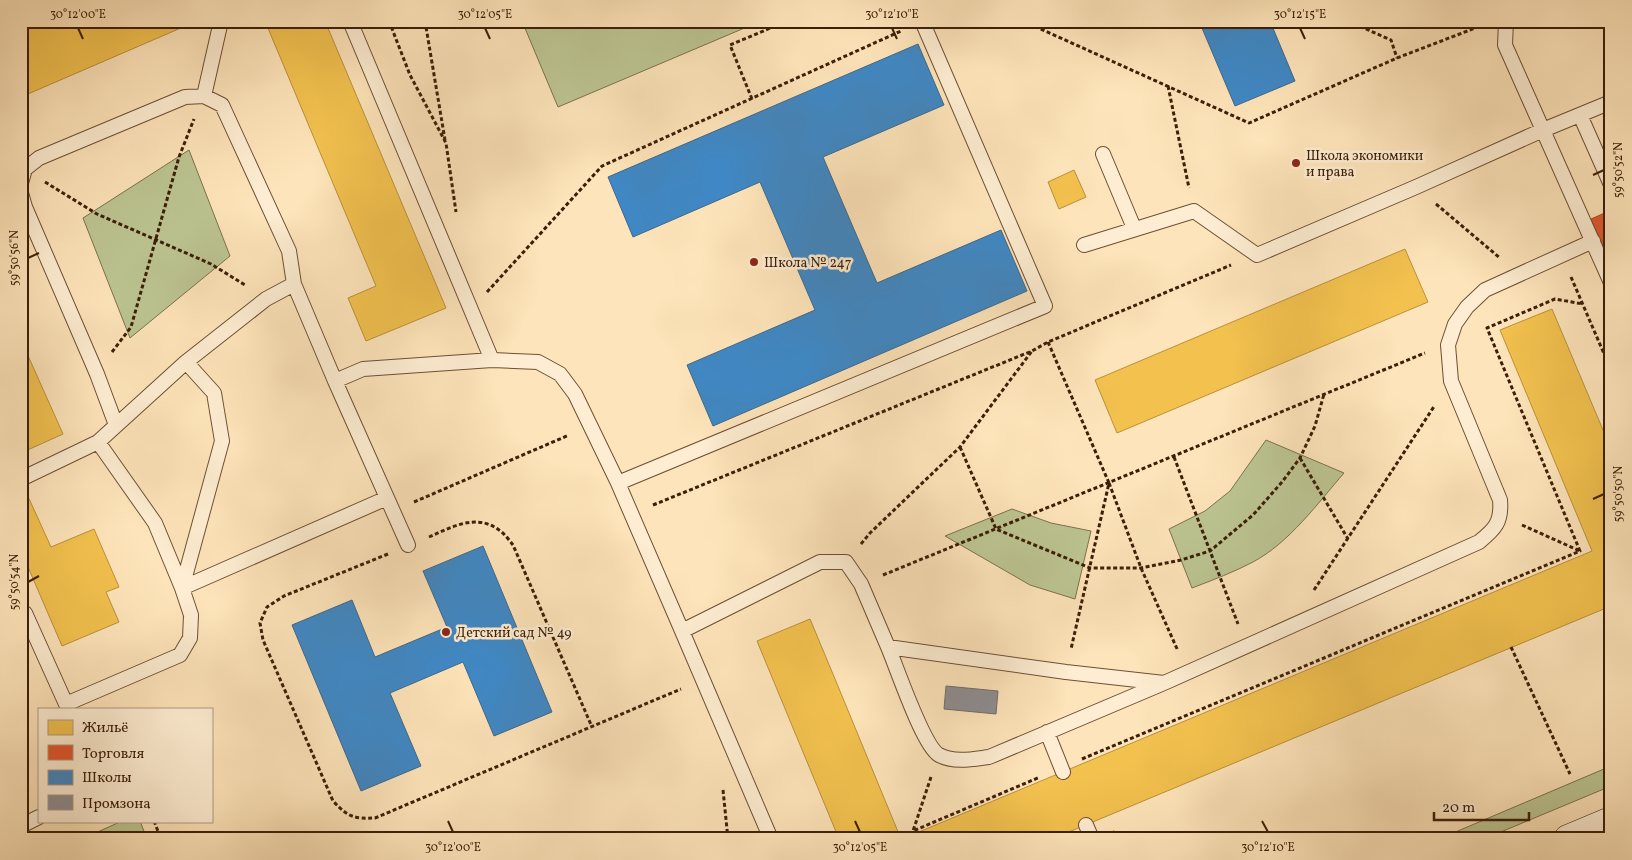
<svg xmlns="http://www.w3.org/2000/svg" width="1632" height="860" font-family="Vollkorn,serif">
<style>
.green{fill:#bcc592;stroke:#7c724c}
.homes{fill:#f2c14e;stroke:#bb9039}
.shops{fill:#e4572e;stroke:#b24622}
.schools{fill:#3f88c5;stroke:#3e688c}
.industry{fill:#8d8d92;stroke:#756c68}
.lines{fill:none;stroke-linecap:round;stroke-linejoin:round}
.lane-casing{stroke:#6c5034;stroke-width:16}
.secondary-casing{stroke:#3c1e07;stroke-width:29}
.path{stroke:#3c1e07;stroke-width:3;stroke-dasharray:4 2.5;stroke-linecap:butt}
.lane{stroke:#feedd2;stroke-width:14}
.secondary{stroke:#feedd2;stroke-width:28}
.ticks{fill:none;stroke:#3c1e07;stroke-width:2}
.poi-dot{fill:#8f2418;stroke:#feedd2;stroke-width:2}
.labels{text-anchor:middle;stroke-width:5;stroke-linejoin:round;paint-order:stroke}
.poi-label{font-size:14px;fill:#3c1e07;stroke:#feedd2;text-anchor:start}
.neatline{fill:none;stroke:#3c1e07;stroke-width:2}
.ticks-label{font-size:12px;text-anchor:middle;fill:#3c1e07}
</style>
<rect width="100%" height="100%" fill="#fee4ba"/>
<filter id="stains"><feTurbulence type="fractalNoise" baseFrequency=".004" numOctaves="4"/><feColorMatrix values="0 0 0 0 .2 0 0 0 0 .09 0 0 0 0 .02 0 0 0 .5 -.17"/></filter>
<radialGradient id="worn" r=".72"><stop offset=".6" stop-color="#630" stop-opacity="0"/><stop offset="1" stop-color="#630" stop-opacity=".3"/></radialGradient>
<path class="green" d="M 522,21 L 761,21 L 558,107 Z
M 189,150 L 230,256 L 130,338 L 83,218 Z
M 1266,440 L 1344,473 C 1318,503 1289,543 1253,562 C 1234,572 1213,580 1192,588 L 1169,529 L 1205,511 L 1230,491 Z
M 1012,509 L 1051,523 L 1091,531 L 1075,599 L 1030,585 L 945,536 Z
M 1611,766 L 1611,786 L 1484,839 L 1439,839 Z
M 122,821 L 140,821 L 147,839 L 82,839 Z"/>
<path class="homes" d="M 43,21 L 197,21 L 21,97 L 21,31 Z
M 265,21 L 325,21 L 446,308 L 366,341 L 348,298 L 376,286 Z
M 1074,170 L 1086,197 L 1059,209 L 1048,182 Z
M 1405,249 L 1428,302 L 1117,433 L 1095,380 Z
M 1552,309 L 1611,449 L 1611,606 L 1052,839 L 902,839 L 1592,551 L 1500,330 Z
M 21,340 L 63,434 L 21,453 Z
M 26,492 L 51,547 L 94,529 L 119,587 L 106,592 L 119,622 L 62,646 L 28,567 L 21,570 L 21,494 Z
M 810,619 L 835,679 L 901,839 L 864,839 L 862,833 L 847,839 L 839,839 L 757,641 Z"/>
<path class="shops" d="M 1607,212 L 1611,220 L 1611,264 L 1591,219 Z"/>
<path class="schools" d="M 1199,21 L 1270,21 L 1295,81 L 1235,106 Z
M 1420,21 L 1437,21 L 1423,27 Z
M 918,44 L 944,105 L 823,157 L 877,283 L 1001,230 L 1027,291 L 713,426 L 687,365 L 815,310 L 760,182 L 633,237 L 608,177 Z
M 483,546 L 552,712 L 494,736 L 463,662 L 390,693 L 421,766 L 361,791 L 292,625 L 352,600 L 375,657 L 447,627 L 423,571 Z"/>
<path class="industry" d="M 946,686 L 998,691 L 996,714 L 944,709 Z"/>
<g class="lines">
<defs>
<path id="lane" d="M 350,21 L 492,360
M 1506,21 L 1505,45 L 1611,283
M 204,96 L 221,21
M 1580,115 L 1611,185
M 1103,154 L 1134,228
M 21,183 L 25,169 L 39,158 L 185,97 L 204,96 L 222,105 L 289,251 L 294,284 L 335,381 L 363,369 L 492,360 L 538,362 L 560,374 L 575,394 L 618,483 L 682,631
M 21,193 L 25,207 L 97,374 L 116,425
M 1084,245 L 1194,211 L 1257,255 L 1416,187 L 1543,130 L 1611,102
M 335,381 L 408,545
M 98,442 L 155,523 L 182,588 L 387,498
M 21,479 L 98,442 L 186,362 L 266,299 L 294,284
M 618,483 L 1045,306 L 922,21
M 25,613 L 66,704
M 1164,683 L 1066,672 L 888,647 C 897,668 923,746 939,755 C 955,763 973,759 989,757 L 1164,683 L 1479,542 C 1495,529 1502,522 1500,500 L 1451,381 L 1448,345 L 1455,324 L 1467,307 L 1485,290 L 1593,241
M 68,709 L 66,704 L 180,655 L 190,638 L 191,615 L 182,588 L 222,441 L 214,393 L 186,362
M 1047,732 L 1063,772
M 1086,825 L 1092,839
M 21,826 L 39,817
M 771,839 L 682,631 L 820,562 L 846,562 L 861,584 L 888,647"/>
<path id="secondary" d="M 1568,839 L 1611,821"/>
</defs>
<use href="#lane" class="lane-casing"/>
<use href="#secondary" class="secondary-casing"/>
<path class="path" d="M 389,21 L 410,75 L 446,143 L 456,212
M 425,21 L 445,140
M 1023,21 L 1249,123 L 1397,58 L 1483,25
M 1348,21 L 1391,40 L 1397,58
M 1168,86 L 1189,188
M 752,99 L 730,45 L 787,21
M 45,182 L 97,214 L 211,264 L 245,285
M 1436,204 L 1500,258
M 1571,277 L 1611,370
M 487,292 L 602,166 L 901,31
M 1048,342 L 1109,483 L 1071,649
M 112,352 L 131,327 L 179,157 L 194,119
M 960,447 L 996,529 L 1090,568 L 1141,568 L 1181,560 L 1210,551 L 1253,515 L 1282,482 L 1300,458 L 1315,426 L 1324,394
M 1174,457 L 1238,624
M 1300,458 L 1348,539
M 1109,483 L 1141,568 L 1178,651
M 414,502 L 569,435
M 653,505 L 1032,351 L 1048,342 L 1231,265
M 1522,525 L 1580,551
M 429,537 C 452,527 476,513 499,530 C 504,533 509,540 513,545 L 592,727
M 861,544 L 870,533 L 960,447 L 1032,351
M 388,554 L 284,596 L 267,607 L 260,623 L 263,640 L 333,801 C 348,817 354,819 375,818 L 681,689
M 883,575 L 1425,353
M 1314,590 L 1435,405
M 1608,607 L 1611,612
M 1511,647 L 1570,774
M 1082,759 L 1580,551 L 1487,328 L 1555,299 L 1583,304
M 931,777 L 913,831 L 1040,777
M 723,790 L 728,839
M 154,821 L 161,839
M 1113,832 L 1137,839"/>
<use href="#lane" class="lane"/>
<use href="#secondary" class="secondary"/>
</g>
<path class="ticks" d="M 78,28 L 83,39M 485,28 L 490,39M 892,28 L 897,39M 1300,28 L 1305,39M 1593,175 L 1604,170M 28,258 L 39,253M 1593,499 L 1604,494M 28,582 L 39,576M 448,821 L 453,832M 855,821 L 860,832M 1262,821 L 1268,832"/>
<g class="poi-dot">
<circle cx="1296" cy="163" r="5"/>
<circle cx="754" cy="262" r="5"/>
<circle cx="446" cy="632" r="5"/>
</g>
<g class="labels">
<g class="poi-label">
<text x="1306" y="160">Школа экономики<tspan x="1306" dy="16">и права</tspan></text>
<text x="764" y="267">Школа № 247</text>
<text x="456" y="637">Детский сад № 49</text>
</g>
</g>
<rect width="1632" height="860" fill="none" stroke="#fee4ba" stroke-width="55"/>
<rect x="38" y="708" width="175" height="115" fill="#feedd2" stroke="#b09a81"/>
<rect x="48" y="720" width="25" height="15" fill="#f2c14e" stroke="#b09a81"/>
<text x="82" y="732" font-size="15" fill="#3c1e07">Жильё</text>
<rect x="48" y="745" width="25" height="15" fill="#e4572e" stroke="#b09a81"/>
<text x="82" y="758" font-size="15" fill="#3c1e07">Торговля</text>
<rect x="48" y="770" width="25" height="15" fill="#3f88c5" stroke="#b09a81"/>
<text x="82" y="782" font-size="15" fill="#3c1e07">Школы</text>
<rect x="48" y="795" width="25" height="15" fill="#8d8d92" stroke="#b09a81"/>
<text x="82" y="808" font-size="15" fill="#3c1e07">Промзона</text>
<path d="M1434 812v8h95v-8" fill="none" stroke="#3c1e07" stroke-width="2.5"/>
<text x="1442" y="812" font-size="15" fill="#3c1e07" stroke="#feedd2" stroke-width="4" paint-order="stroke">20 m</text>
<rect x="28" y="28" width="1576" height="804" class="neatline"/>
<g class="ticks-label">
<text x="78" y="18">30°12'00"E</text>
<text x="485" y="18">30°12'05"E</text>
<text x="892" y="18">30°12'10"E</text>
<text x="1300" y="18">30°12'15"E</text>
<text transform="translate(1618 170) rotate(-90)" y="4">59°50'52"N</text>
<text transform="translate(14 258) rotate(-90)" y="4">59°50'56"N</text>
<text transform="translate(1618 494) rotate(-90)" y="4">59°50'50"N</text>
<text transform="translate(14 582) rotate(-90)" y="4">59°50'54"N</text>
<text x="453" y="851">30°12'00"E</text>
<text x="860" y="851">30°12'05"E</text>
<text x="1268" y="851">30°12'10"E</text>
</g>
<rect width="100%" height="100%" filter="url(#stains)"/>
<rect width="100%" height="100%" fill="url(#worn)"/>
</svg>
